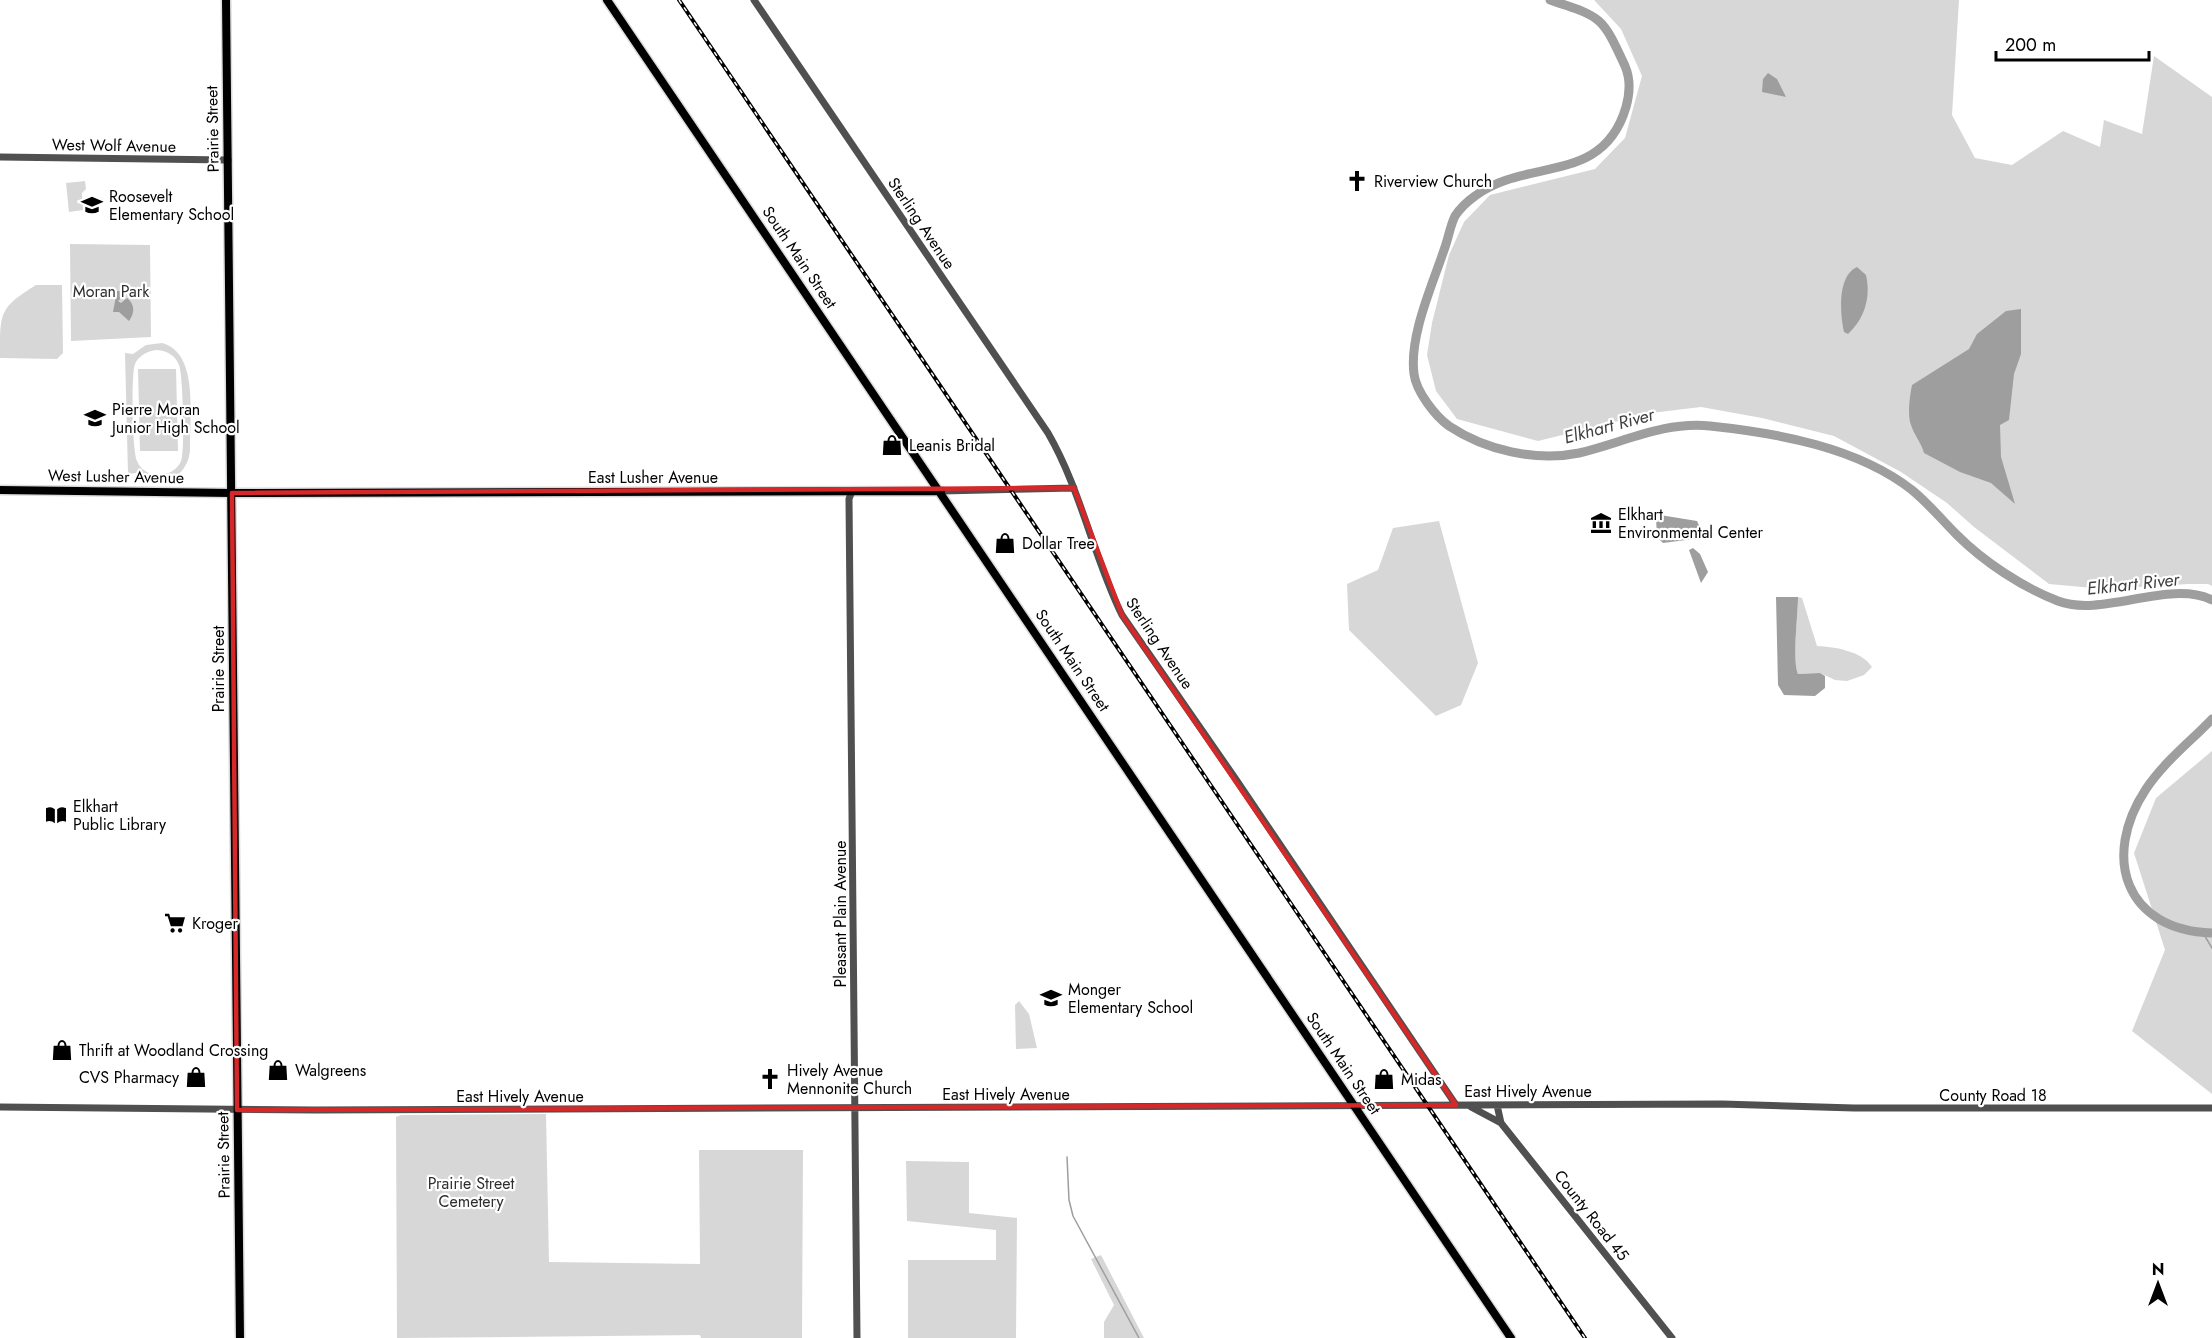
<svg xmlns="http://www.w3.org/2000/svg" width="2212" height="1338" font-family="Jost,sans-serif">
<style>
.green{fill:#d7d7d7;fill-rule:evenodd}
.water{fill:#9e9e9e}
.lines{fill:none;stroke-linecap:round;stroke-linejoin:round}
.stream{stroke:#9e9e9e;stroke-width:1.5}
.river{stroke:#9e9e9e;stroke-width:9}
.major-casing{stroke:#dbdbdb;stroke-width:11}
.minor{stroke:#505050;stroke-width:7}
.major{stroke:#000;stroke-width:8}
.rail-casing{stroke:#000;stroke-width:4}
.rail{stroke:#fff;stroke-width:1.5;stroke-dasharray:4.5;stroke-linecap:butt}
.marked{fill:none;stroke:#d62828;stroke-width:4.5;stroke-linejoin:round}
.labels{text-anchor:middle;stroke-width:4.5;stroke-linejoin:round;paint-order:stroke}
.street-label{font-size:16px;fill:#000;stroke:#fff}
.poi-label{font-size:16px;fill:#000;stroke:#fff;text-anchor:start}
.park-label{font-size:16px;fill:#2e2e2e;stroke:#fff}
.water-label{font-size:18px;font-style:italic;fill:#3f3f3f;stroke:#fff}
</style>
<rect width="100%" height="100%" fill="#fff"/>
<path class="green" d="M 1594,0 L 1959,0 L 1952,115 L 1975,158 L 2012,165 L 2063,131 L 2100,147 L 2104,120 L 2142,134 L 2154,56 L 2212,97 L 2212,586 L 2208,584 L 2189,584 L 2104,589 L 2049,584 L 1974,527 L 1947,503 L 1901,472 L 1834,436 L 1762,418 L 1701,407 L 1651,413 L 1538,441 L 1457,419 L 1436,391 L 1427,355 L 1432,323 L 1449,255 L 1464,222 L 1490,195 L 1595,169 L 1625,138 L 1642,76 L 1621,29 Z
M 85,181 L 86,189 L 82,193 L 83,210 L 69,212 L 66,183 Z
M 70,244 L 150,245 L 151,337 L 71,341 Z
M 36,285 L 62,285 L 63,353 L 57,359 L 0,358 C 0,310 0,308 36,285 Z
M 162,343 C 200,353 189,419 190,450 C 188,479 157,492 136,473 L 128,474 L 125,353 L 133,354 L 146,345 ZM 157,350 C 167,351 175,355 179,365 C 183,374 185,452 181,461 C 177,470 168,475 158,475 C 149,475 140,469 137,461 C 132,451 131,373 135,364 C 139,355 148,351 157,350 Z
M 138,369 L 176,369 L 178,451 L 140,451 Z
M 1439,521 L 1478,663 L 1461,705 L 1436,716 L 1349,630 L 1347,584 L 1378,570 L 1393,528 Z
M 1798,597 L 1802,598 L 1817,646 C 1835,647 1862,651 1872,667 L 1864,675 L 1847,681 L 1835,680 L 1820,673 L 1798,674 C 1792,659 1798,617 1798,597 Z
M 2212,751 L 2212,1094 L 2132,1031 L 2165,950 L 2134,853 L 2156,798 Z
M 1019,1001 L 1029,1014 L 1037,1048 L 1016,1049 L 1015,1005 Z
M 546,1114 L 549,1262 L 700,1264 L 699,1150 L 803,1150 L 802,1338 L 701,1338 L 700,1335 L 397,1338 L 396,1117 L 401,1115 Z
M 906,1161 L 969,1162 L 969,1213 L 1017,1218 L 1016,1338 L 908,1338 L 908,1260 L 996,1260 L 996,1230 L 907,1221 Z
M 1101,1255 L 1144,1338 L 1104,1338 L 1104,1322 L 1114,1305 L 1091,1259 Z"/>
<path class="water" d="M 1768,73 L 1777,79 L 1786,97 L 1762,92 L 1763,79 Z
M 1857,267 L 1866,275 C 1871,297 1865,318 1848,334 L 1844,332 C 1840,314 1837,276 1857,267 Z
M 117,291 L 123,291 L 123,296 L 118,301 L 121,303 L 127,298 C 135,304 135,313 129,321 L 119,312 L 113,312 Z
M 2021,309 L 2021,354 L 2014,374 L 2009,420 L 2000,425 L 2001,457 L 2015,504 L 1991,483 L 1960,472 L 1924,453 C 1921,442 1914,435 1911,425 C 1907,415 1910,395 1912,385 L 1969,349 L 1977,334 L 2006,311 Z
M 1660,515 L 1697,521 L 1703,534 L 1701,538 L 1663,543 L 1657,537 L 1656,518 Z
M 1693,548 L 1700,554 L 1708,572 L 1701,583 L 1689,550 Z
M 1776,597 L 1798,597 C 1798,616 1792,660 1798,674 L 1820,673 L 1825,676 L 1825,688 L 1815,696 L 1784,695 L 1778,685 Z"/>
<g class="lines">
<path class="stream" d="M 2203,933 L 2212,948
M 1067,1157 L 1069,1200 L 1073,1216 L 1139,1338"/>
<path class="river" d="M 1550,0 C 1602,17 1602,16 1625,66 C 1631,80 1630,93 1626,107 C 1603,186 1526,157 1475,196 C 1468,201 1459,210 1455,216 C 1450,226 1448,240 1444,250 C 1432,286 1409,336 1414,374 C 1416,391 1435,416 1449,426 C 1485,450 1536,462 1579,453 C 1622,443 1664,421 1710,426 C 1777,433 1857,447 1912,490 C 1929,504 1942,520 1957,535 C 1984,562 2022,587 2058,601 C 2102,618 2169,579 2212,600
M 2212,719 C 2190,742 2164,762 2146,789 C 2101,857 2125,930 2212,933"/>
<defs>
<path id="major" d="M 226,0 L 240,1338
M 607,0 L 1511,1338
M 0,490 L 232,493 L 941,491"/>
</defs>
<use href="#major" class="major-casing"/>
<path class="minor" d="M 754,0 L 1048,433 C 1081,490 1093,556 1122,615 L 1235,778 L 1456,1105
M 0,157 L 228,160
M 852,491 L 849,499 L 857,1338
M 941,491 L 1074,488
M 1497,1105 L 1501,1123 L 1672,1338
M 0,1107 L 315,1110 L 1722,1104 L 1854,1108 L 2212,1108
M 1471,1107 L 1501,1123"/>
<use href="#major" class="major"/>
<defs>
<path id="rail" d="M 679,0 L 1585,1338"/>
</defs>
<use href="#rail" class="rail-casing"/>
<use href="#rail" class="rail"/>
</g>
<path class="marked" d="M 1074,488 L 1122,615 L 1456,1105 L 237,1110 L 232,493 Z"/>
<defs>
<symbol id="church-bare" viewBox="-9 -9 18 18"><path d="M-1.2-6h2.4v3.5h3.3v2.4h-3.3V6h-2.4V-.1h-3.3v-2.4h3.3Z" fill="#000" stroke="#fff" stroke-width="2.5" paint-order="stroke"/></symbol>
<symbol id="school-bare" viewBox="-9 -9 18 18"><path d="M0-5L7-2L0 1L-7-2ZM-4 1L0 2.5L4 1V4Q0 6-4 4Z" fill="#000" stroke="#fff" stroke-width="2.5" paint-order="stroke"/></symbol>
<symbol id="shop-bare" viewBox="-9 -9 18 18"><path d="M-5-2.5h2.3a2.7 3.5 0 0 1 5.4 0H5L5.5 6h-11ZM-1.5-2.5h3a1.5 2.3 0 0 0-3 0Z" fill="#000" stroke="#fff" stroke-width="2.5" paint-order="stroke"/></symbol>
<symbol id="museum-bare" viewBox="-9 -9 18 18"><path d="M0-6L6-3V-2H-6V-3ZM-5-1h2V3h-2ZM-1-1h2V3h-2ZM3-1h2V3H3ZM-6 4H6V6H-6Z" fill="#000" stroke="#fff" stroke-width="2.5" paint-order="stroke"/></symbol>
<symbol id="library-bare" viewBox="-9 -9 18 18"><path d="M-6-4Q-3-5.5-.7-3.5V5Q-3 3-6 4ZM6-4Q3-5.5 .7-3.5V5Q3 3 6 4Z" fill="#000" stroke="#fff" stroke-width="2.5" paint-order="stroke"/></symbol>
<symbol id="supermarket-bare" viewBox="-9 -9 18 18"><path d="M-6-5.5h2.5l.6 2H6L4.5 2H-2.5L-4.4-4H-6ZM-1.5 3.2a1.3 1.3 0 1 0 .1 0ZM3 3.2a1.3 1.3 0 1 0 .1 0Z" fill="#000" stroke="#fff" stroke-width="2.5" paint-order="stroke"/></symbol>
</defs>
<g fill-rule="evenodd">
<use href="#church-bare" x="1342" y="166" width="30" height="30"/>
<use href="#school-bare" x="77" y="190" width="30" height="30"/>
<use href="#school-bare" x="80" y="403" width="30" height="30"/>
<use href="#shop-bare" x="877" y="430" width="30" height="30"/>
<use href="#museum-bare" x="1586" y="508" width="30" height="30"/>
<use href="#shop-bare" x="990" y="528" width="30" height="30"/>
<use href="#library-bare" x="41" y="800" width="30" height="30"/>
<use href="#supermarket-bare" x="160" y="908" width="30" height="30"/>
<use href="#school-bare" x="1036" y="983" width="30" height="30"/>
<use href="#shop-bare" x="47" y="1035" width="30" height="30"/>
<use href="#shop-bare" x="263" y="1055" width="30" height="30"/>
<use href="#shop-bare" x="181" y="1062" width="30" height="30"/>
<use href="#church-bare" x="755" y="1064" width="30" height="30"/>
<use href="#shop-bare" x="1369" y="1064" width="30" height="30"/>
</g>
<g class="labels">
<g class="street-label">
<text transform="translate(212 129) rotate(-91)" y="6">Prairie Street</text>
<text transform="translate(114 145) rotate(1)" y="6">West Wolf Avenue</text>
<text transform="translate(922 223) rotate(56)" y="6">Sterling Avenue</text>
<text transform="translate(800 257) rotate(56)" y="6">South Main Street</text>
<text transform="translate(116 476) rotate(1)" y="6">West Lusher Avenue</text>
<text x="653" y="483">East Lusher Avenue</text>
<text transform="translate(1160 643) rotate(56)" y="6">Sterling Avenue</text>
<text transform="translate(1073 660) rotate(56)" y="6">South Main Street</text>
<text transform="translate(218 669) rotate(-90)" y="6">Prairie Street</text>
<text transform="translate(840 914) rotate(-90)" y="6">Pleasant Plain Avenue</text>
<text transform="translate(1344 1063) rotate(56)" y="6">South Main Street</text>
<text x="1528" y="1097">East Hively Avenue</text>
<text x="1006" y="1100">East Hively Avenue</text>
<text x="1993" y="1101">County Road 18</text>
<text x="520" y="1102">East Hively Avenue</text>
<text transform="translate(223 1155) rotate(-91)" y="6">Prairie Street</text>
<text transform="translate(1592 1215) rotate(52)" y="6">County Road 45</text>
</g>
<g class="poi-label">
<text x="1374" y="187">Riverview Church</text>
<text x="109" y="202">Roosevelt<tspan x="109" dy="18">Elementary School</tspan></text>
<text x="112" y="415">Pierre Moran<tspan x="112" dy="18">Junior High School</tspan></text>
<text x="909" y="451">Leanis Bridal</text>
<text x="1618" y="520">Elkhart<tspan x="1618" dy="18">Environmental Center</tspan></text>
<text x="1022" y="549">Dollar Tree</text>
<text x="73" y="812">Elkhart<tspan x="73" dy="18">Public Library</tspan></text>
<text x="192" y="929">Kroger</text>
<text x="1068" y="995">Monger<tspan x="1068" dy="18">Elementary School</tspan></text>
<text x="79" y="1056">Thrift at Woodland Crossing</text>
<text x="295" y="1076">Walgreens</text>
<text x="787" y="1076">Hively Avenue<tspan x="787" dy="18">Mennonite Church</tspan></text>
<text x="179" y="1083" text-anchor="end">CVS Pharmacy</text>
<text x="1401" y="1085">Midas</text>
</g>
<g class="park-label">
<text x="111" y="297">Moran Park</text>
<text x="471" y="1189">Prairie Street<tspan x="471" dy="18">Cemetery</tspan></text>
</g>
<g class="water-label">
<text transform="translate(1609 426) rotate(-15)" y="6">Elkhart River</text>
<text transform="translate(2133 584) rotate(-6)" y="6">Elkhart River</text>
</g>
</g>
<g transform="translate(2158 1284)" stroke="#ffffff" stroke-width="4.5" paint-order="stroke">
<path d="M0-4.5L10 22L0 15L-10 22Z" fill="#000000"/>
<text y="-9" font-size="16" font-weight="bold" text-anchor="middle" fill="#000000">N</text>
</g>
<path d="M1996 51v9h153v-9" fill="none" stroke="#000000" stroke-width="3"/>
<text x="2005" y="51" font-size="18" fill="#000000" stroke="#ffffff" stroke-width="4.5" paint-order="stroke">200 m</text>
</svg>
